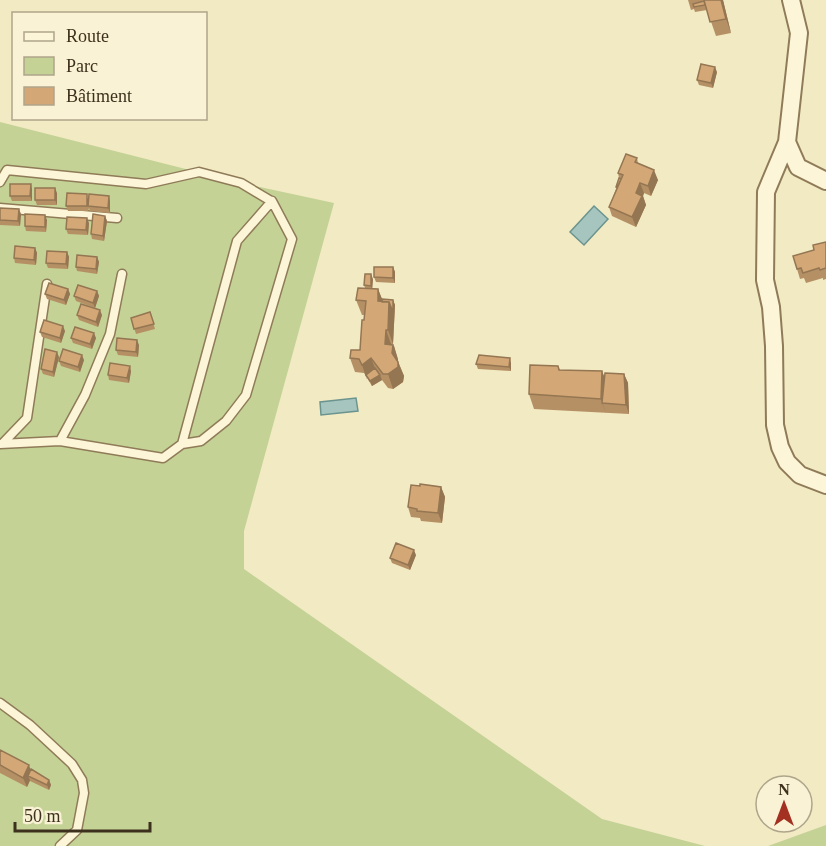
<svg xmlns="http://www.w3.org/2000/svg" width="826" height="846" font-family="'Times New Roman',serif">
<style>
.green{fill:#c4d296}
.water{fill:#a6c5bf;stroke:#6b948f;stroke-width:1.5}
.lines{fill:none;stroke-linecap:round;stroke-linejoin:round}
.lane-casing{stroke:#8f7b58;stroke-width:11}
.street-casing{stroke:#8f7b58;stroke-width:20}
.lane{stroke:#fcf5d8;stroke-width:8}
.street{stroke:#fcf5d8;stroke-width:16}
.wall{fill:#b69065}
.shaded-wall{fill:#947653}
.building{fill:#d4a876;stroke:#947653;stroke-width:1.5}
</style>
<rect width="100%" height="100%" fill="#f2eac3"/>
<path class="green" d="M 0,122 L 241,183 L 334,203 L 244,531 L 244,569 L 602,819 L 705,846 L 0,846 Z
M 826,825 L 826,846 L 768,846 Z"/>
<path class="water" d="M 594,206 L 608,219 L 584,245 L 570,232 Z
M 356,398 L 358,411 L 321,415 L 320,402 Z"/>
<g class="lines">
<defs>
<path id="lane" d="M 0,182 L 7,170 L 146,184 L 199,172 L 241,183 L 271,201
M 0,208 L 117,218
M 60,441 L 85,395 L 110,334 L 122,274
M 3,443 L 27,418 L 47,284
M 0,444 L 60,441 L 163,458 L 182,444 L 201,441 L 226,421 L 246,395 L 292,239 L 272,201 L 237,241 L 182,444
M 0,703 L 30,725 L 72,764 L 82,780 L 84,793 L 77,830 L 60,846"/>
<path id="street" d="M 791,0 L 799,33 L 787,142 L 766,192 L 765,280 L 771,307 L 774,346 L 775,425 L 780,447 L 787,462 L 800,475 L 826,485
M 787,142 L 798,167 L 826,181"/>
</defs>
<use href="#lane" class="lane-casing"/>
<use href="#street" class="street-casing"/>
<use href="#lane" class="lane"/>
<use href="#street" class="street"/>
</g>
<path class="wall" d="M 688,0 L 723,0 L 731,33 L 716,36 L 707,10 L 695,12 L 694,9 L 691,10 Z
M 717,72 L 713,88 L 699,85 L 697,80 Z
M 637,158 L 638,163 L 658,180 L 651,196 L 644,193 L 643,196 L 646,205 L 636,227 L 612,216 L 609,207 L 616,189 L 616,187 L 619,178 L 618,173 Z
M 32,189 L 32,201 L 12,201 L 10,196 Z
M 57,193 L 57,205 L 37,205 L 35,200 Z
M 88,198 L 110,201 L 110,213 L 90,211 L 89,208 L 88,211 L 68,211 L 66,206 Z
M 0,208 L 21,214 L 20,226 L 0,225 Z
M 105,216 L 107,221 L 104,241 L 92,239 L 91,234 Z
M 47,220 L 46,232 L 26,231 L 25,226 Z
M 89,223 L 88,235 L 68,234 L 66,229 Z
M 826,242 L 826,279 L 823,280 L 823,278 L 806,283 L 804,278 L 800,279 L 797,269 L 814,250 Z
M 35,248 L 37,253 L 36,265 L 15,263 L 14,258 Z
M 67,252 L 69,257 L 68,269 L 48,268 L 46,263 Z
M 97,257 L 99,262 L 97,274 L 77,271 L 76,267 Z
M 393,267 L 395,272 L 395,283 L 376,282 L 374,277 Z
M 373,279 L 372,289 L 378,289 L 382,299 L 393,300 L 395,305 L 393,344 L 391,344 L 391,345 L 394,346 L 398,361 L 404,376 L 403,382 L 393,389 L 388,388 L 382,380 L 372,386 L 364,373 L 355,372 L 350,358 L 360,350 L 364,320 L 365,315 L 362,315 L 356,300 L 365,288 L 364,285 Z
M 68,289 L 70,294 L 66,305 L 47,299 L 45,294 Z
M 97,291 L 99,296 L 95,308 L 76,301 L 74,296 Z
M 150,312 L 155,329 L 136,334 L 131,318 Z
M 77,315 L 102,315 L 98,327 L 79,320 Z
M 65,331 L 61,343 L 42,337 L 40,332 Z
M 71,338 L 96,338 L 92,349 L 73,343 Z
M 139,345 L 138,357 L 118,355 L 116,350 Z
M 59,357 L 54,377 L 43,374 L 41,369 Z
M 84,360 L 80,372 L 61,366 L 59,361 Z
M 511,363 L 511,371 L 478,369 L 476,364 Z
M 558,366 L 560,370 L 602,371 L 605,378 L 624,374 L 628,383 L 629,414 L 534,409 L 529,394 Z
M 131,371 L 129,383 L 109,380 L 108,375 Z
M 441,487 L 445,497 L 442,523 L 421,521 L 420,518 L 411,517 L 408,507 Z
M 416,555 L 410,570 L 392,563 L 390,558 Z
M 0,750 L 31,770 L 49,780 L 51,785 L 49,790 L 30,781 L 27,787 L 0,773 Z"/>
<path class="shaded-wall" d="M 721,0 L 723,0 L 731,33 L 726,19 Z
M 715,67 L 717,72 L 713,88 L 711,83 Z
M 654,170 L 658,180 L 651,196 L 648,186 Z
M 640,183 L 644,193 L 643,196 L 646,205 L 636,227 L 632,217 L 636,193 Z
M 31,184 L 32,189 L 32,201 L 30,196 Z
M 55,188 L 57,193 L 57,205 L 55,200 Z
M 109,196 L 110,201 L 110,213 L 108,208 Z
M 19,209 L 21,214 L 20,226 L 18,221 Z
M 45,215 L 47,220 L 46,232 L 45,227 Z
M 105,216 L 107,221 L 104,241 L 103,236 Z
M 87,218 L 89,223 L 88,235 L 86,230 Z
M 35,248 L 37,253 L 36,265 L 34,260 Z
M 67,252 L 69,257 L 68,269 L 66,264 Z
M 97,257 L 99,262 L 97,274 L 96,269 Z
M 393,267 L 395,272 L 395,283 L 393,278 Z
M 371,274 L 373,279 L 372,291 L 371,286 Z
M 68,289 L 70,294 L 66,305 L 64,300 Z
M 378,289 L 384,304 L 378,301 Z
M 97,291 L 99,296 L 95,308 L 93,303 Z
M 393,300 L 395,305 L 393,344 L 388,330 L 389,302 Z
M 100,310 L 102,315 L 98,327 L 96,322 Z
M 63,326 L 65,331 L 61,343 L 60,338 Z
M 386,330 L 391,344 L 391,354 L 385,344 Z
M 94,333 L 96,338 L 92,349 L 90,344 Z
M 137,340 L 139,345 L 138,357 L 136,352 Z
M 393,345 L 394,346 L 398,359 L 397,367 L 398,362 L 404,376 L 403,382 L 393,389 L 388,374 Z
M 57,352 L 59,357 L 54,377 L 53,372 Z
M 82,355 L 84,360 L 80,372 L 78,367 Z
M 371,358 L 377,373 L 366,375 L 367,380 L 362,365 Z
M 510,358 L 511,363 L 511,371 L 509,367 Z
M 130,366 L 131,371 L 129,383 L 127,378 Z
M 602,371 L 607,385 L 602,403 L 606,413 L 601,399 Z
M 624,374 L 628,383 L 629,414 L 626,405 Z
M 380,375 L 382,380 L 372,386 L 370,381 Z
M 441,487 L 445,497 L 442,523 L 438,513 Z
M 414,550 L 416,555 L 410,570 L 408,565 Z
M 29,765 L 32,774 L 28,776 L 30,780 L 27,787 L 23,778 Z
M 49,780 L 51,785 L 49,790 L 47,785 Z"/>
<path class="building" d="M 704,0 L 721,0 L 726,19 L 710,22 Z
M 704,1 L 705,5 L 694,7 L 693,4 Z
M 701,64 L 715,67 L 711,83 L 697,80 Z
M 626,154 L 637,158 L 635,162 L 654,170 L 648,186 L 640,183 L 636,193 L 642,196 L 632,217 L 609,207 L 623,175 L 618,173 Z
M 619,178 L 621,179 L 617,188 L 616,187 Z
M 10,184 L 31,184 L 30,196 L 10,196 Z
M 35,188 L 55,188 L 55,200 L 35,200 Z
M 67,193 L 87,194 L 87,206 L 66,206 Z
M 89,194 L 109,196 L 108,208 L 88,206 Z
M 0,208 L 19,209 L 18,221 L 0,220 Z
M 25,214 L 45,215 L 45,227 L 25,226 Z
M 93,214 L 105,216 L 103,236 L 91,234 Z
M 67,217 L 87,218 L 86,230 L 66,229 Z
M 826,242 L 826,268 L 820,270 L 819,268 L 803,273 L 801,268 L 797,269 L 793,256 L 814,250 L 813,245 Z
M 15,246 L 35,248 L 34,260 L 14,258 Z
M 47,251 L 67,252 L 66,264 L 46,263 Z
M 77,255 L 97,257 L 96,269 L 76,267 Z
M 374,267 L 393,267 L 393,278 L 374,277 Z
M 365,274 L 371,274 L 371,286 L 364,285 Z
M 49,283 L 68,289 L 64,300 L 45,294 Z
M 78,285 L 97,291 L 93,303 L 74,296 Z
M 358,288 L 378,289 L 378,301 L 389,302 L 388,330 L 386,330 L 385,344 L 393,345 L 392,353 L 398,362 L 398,367 L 388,374 L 383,374 L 371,358 L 362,365 L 359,359 L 350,358 L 351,350 L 360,350 L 362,320 L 364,320 L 366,301 L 356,300 Z
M 382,299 L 393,300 L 393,312 L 389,302 L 382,302 Z
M 81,304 L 100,310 L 96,322 L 77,315 Z
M 150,312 L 154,324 L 134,329 L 131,318 Z
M 44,320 L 63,326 L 60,338 L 40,332 Z
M 75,327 L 94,333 L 90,344 L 71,338 Z
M 117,338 L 137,340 L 136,352 L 116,350 Z
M 45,349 L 57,352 L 53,372 L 41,369 Z
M 63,349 L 82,355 L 78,367 L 59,361 Z
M 479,355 L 510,358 L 509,367 L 476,364 Z
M 110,363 L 130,366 L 127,378 L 108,375 Z
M 530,365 L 558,366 L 559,370 L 602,371 L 601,399 L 529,394 Z
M 375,368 L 380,375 L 370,381 L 366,375 Z
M 605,373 L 624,374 L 626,405 L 602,403 Z
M 420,484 L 441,487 L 438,513 L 417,511 L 417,509 L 408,507 L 411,485 L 420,486 Z
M 396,543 L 414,550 L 408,565 L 390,558 Z
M 0,750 L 29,765 L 23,778 L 0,765 Z
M 31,769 L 49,780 L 47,785 L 28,776 Z"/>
<rect x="12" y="12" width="195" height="108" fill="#f9f2d4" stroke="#aea58b" stroke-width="1.5"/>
<rect x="24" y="32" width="30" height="9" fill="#fcf5d8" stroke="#aea58b" stroke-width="1.5"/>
<text x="66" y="42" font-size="18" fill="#3d311d">Route</text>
<rect x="24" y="57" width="30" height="18" fill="#c4d296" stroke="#aea58b" stroke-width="1.5"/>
<text x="66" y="72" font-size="18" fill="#3d311d">Parc</text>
<rect x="24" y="87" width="30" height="18" fill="#d4a876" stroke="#aea58b" stroke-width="1.5"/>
<text x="66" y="102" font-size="18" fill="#3d311d">Bâtiment</text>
<g transform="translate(784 804)"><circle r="28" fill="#f9f2d4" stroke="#aea58b" stroke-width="1.5"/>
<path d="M0-4.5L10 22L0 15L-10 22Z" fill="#a43022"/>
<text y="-9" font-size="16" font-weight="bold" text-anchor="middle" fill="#3d311d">N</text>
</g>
<path d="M15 822v9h135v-9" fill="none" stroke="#3d311d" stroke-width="3"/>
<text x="24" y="822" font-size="18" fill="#3d311d" stroke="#f9f2d4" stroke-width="4.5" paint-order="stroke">50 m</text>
</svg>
